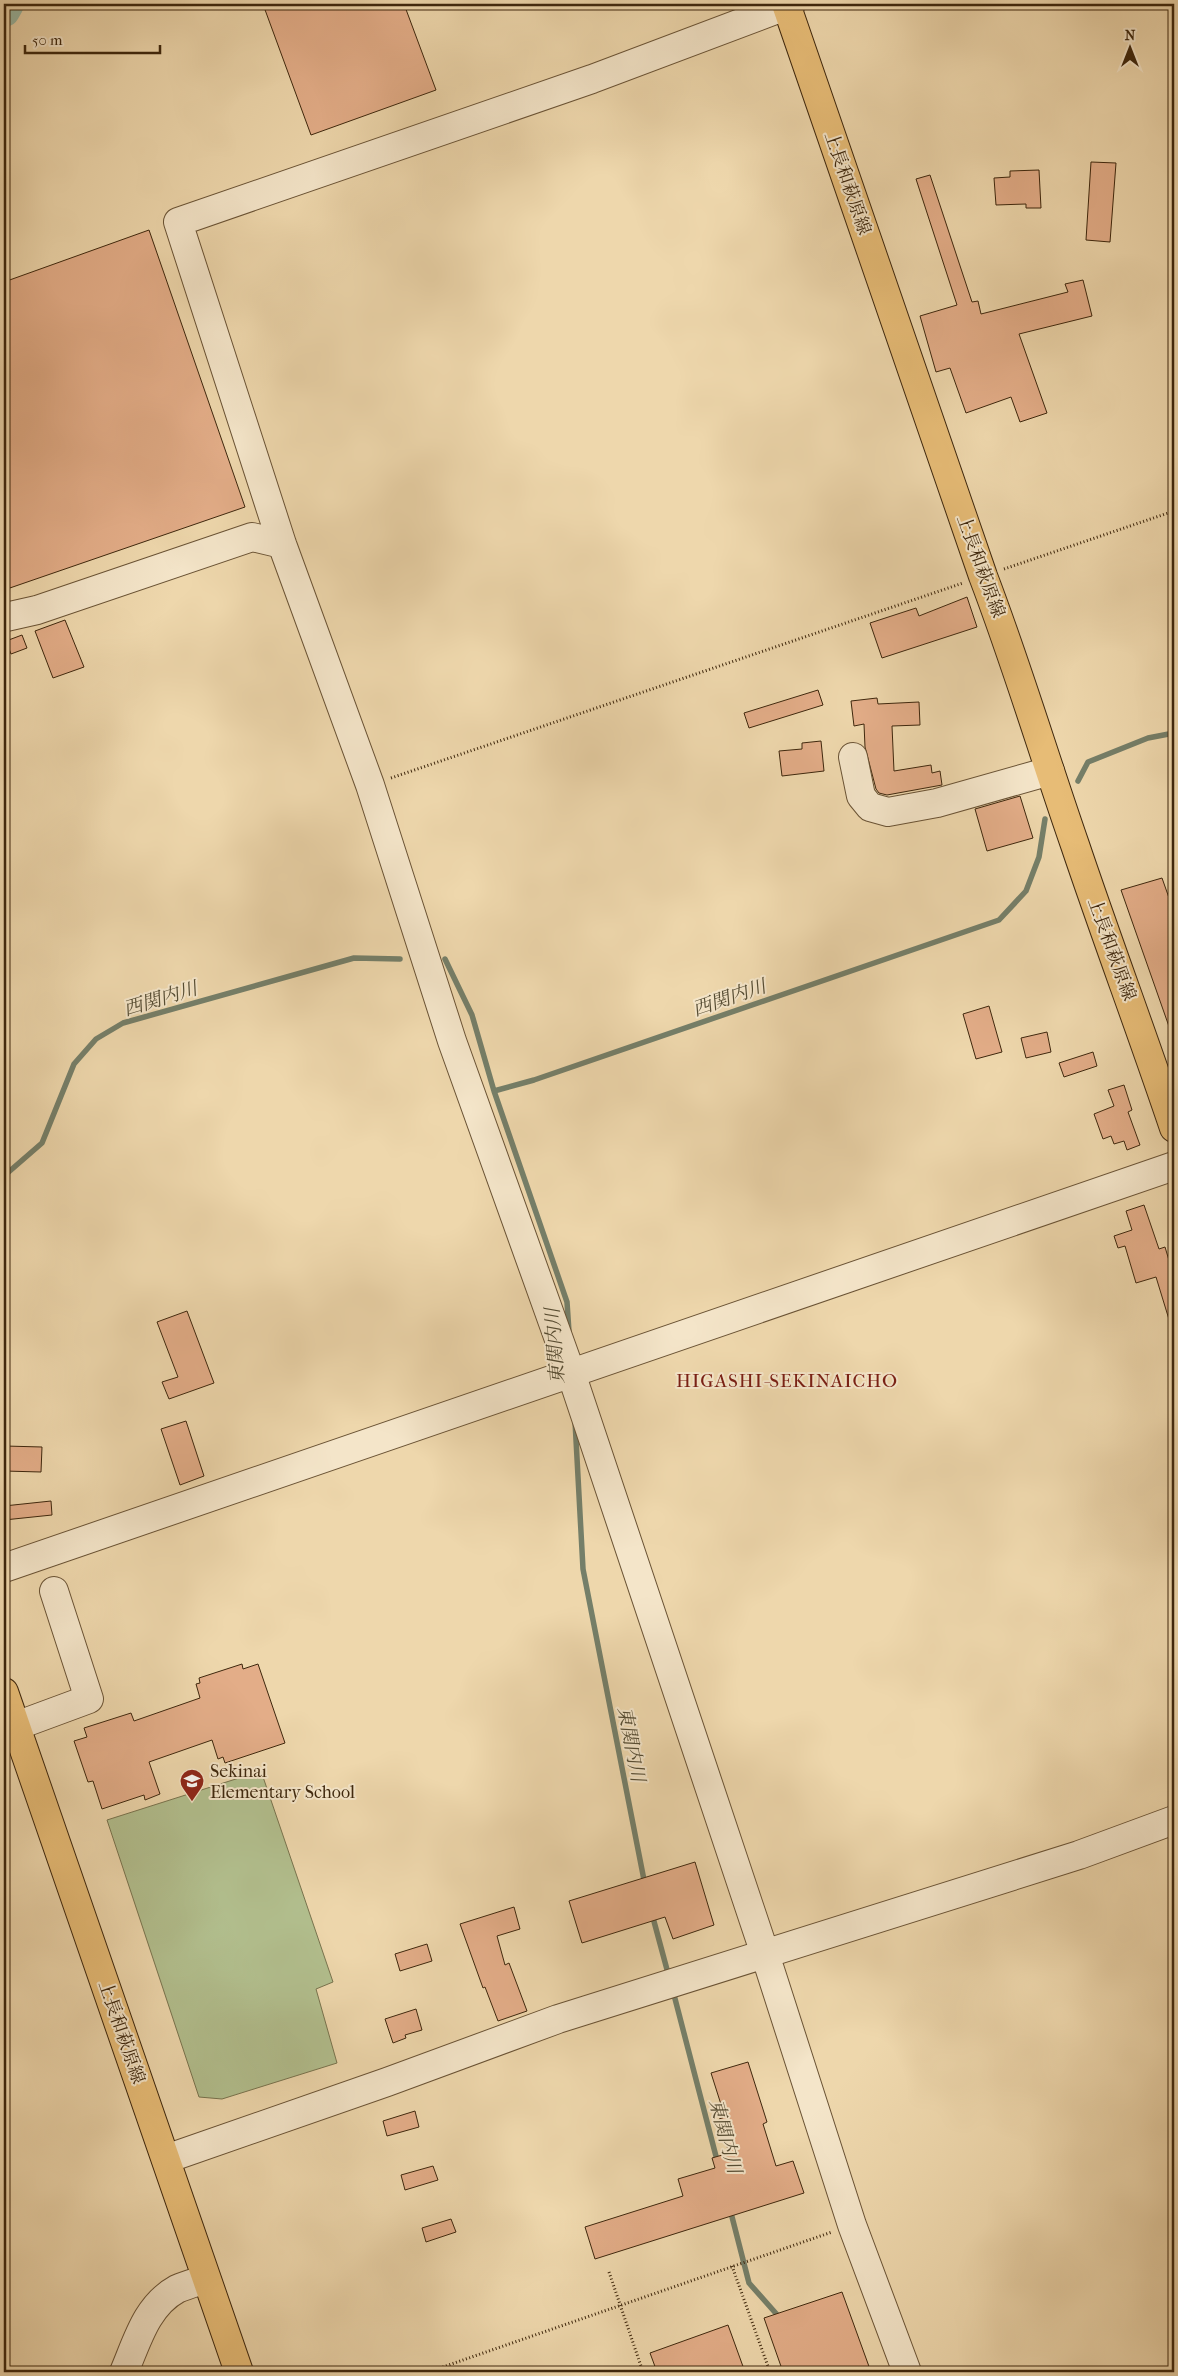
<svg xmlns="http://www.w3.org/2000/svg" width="1178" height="2376" font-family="'IM FELL French Canon','Noto Serif JP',serif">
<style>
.green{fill:#b2bf8e;stroke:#78734e}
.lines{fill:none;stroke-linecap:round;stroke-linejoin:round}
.stream{stroke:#757f69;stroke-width:5.5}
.river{stroke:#9abaa6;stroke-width:32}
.building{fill:#e3ad88;stroke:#3e270d}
.minor-casing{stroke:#6a5335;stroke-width:30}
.major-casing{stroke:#3e270d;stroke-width:30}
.path{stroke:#3e270d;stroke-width:3;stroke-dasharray:1 2.5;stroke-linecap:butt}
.minor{stroke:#f4e5c9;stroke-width:28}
.major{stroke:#e7bc76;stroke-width:28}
.labels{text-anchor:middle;stroke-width:4;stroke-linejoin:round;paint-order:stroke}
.street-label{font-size:18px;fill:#3e270d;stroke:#f4e5c9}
.poi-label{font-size:18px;fill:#3e270d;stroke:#f4e5c9;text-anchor:start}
.water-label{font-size:19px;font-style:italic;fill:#554c33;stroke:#f4e5c9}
.neighbourhood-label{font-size:19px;letter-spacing:1px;fill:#7a1f14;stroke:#f4e5c9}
</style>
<rect width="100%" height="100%" fill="#eed7ac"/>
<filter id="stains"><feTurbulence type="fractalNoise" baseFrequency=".004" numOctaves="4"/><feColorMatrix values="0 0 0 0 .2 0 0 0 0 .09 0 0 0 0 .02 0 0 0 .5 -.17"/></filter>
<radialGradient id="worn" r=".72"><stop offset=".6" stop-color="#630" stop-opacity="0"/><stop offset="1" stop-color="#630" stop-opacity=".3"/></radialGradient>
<path class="green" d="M 261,1771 L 333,1982 L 316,1989 L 337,2063 L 222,2099 L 199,2097 L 107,1820 Z"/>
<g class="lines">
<path class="stream" d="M 1078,781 L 1088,762 L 1148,738 L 1174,733
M 445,959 L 472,1015 L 494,1091 L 567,1302 L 569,1332
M 494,1091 L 534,1080 L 999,920 L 1026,891 L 1039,857 L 1045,819
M 4,1176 L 42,1143 L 74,1064 L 96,1039 L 123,1023 L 354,958 L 400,959
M 575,1421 L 583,1569 L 645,1885
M 652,1914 L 669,1977
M 673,1991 L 718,2164
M 730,2209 L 749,2283 L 780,2318"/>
<path class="river" d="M 4,11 L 8,4"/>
</g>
<path class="building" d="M 275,4 L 404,4 L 436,90 L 311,135 L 264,7 Z
M 1091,162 L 1116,163 L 1110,242 L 1086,240 Z
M 1039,170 L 1041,208 L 1026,208 L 1026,204 L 996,205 L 994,178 L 1010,177 L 1010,171 Z
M 930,175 L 972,302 L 978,301 L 981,314 L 1068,292 L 1065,284 L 1083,280 L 1092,316 L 1019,334 L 1047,413 L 1020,422 L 1011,397 L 966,413 L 950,368 L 936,372 L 920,316 L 957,305 L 916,179 Z
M 149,230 L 245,507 L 4,590 L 4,282 Z
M 967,597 L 977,627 L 882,658 L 870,623 L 916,608 L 919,616 Z
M 65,620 L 84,667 L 53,678 L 35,631 Z
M 22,635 L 27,648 L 11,654 L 6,641 Z
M 818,690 L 823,705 L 749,728 L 744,713 Z
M 877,698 L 878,704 L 919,702 L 920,725 L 892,726 L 894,771 L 931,765 L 932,773 L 940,771 L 942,785 L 887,795 L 879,793 L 876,789 L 865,747 L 864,724 L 854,726 L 851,701 Z
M 821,741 L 824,771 L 782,776 L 779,751 L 802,749 L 802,743 Z
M 1020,796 L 1033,838 L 987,851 L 975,809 Z
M 1162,878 L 1174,912 L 1174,1035 L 1172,1035 L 1121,890 Z
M 989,1006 L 1002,1052 L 976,1059 L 963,1014 Z
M 1047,1032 L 1051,1052 L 1026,1058 L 1021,1038 Z
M 1093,1052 L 1097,1066 L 1064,1077 L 1059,1063 Z
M 1124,1085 L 1132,1110 L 1128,1112 L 1140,1145 L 1127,1150 L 1124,1141 L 1114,1144 L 1111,1136 L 1103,1139 L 1094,1114 L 1114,1106 L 1108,1090 Z
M 1144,1205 L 1159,1249 L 1165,1247 L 1174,1277 L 1174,1326 L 1171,1326 L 1156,1277 L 1136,1283 L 1125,1246 L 1118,1248 L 1114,1236 L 1132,1230 L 1126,1211 Z
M 187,1311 L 214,1383 L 169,1399 L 162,1382 L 178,1377 L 157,1322 Z
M 186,1421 L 204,1476 L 180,1485 L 161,1429 Z
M 5,1446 L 42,1447 L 41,1472 L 4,1471 Z
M 51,1501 L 52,1515 L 4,1520 L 4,1506 Z
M 242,1664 L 243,1669 L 258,1664 L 285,1743 L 225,1763 L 223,1757 L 218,1759 L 212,1740 L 149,1762 L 160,1794 L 145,1800 L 144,1795 L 102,1809 L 93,1781 L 88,1782 L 74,1741 L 87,1737 L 84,1728 L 131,1713 L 134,1721 L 200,1698 L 196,1684 L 200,1683 L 199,1678 Z
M 695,1862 L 714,1925 L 673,1939 L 665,1917 L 582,1943 L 569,1901 Z
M 514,1907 L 520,1929 L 497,1936 L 505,1965 L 509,1963 L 527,2011 L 498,2021 L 485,1987 L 483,1988 L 460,1924 Z
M 427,1944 L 432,1961 L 400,1971 L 395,1954 Z
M 416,2009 L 422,2030 L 405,2035 L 406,2038 L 393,2043 L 385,2019 Z
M 748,2062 L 767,2122 L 763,2124 L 776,2166 L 793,2161 L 804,2193 L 595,2259 L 585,2227 L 683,2196 L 678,2179 L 715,2168 L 712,2158 L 729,2153 L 719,2119 L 725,2117 L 711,2073 Z
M 415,2111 L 419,2127 L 387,2136 L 383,2121 Z
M 433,2166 L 438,2180 L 405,2190 L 401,2175 Z
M 451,2219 L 456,2232 L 426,2242 L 422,2228 Z
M 842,2292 L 871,2372 L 783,2372 L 764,2318 Z
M 728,2325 L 745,2372 L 657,2372 L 650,2353 Z"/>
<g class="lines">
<defs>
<path id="minor" d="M 791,4 L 592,79 L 178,222 L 282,544 L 370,785 L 452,1041 L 571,1373 L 765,1954 L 852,2225 L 907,2372
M 4,616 L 6,617 L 37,610 L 252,537 L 282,544
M 853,757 L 861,796 L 870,807 L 888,812 L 937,803 L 1050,771
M 4,1568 L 1174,1166
M 16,1726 L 89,1699 L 54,1591
M 166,2159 L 387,2082 L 558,2019 L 1079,1855 L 1174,1820
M 124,2372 C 137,2342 146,2306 177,2289 C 186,2285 197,2282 206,2279"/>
<path id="major" d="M 786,4 L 983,576 C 1017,665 1044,756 1075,845 C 1107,940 1142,1033 1174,1128
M 4,1692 L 239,2372"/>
</defs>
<use href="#minor" class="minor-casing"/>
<use href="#major" class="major-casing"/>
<path class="path" d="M 1004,569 L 1174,511
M 391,778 L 963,583
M 732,2266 L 770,2372
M 609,2272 L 643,2372
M 441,2372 L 440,2368 L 832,2232"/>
<use href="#minor" class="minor"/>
<use href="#major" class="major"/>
</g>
<defs>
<symbol id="school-pin" viewBox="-11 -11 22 30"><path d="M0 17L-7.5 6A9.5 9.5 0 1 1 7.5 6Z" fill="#8f2418" stroke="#f4e5c9"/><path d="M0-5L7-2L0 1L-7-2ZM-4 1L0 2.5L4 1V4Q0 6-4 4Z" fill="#fff"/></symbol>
</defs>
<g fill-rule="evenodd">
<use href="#school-pin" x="178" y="1767" width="28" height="38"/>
</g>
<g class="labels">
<g class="street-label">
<text transform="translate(848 183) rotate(71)" y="6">上長和萩原線</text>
<text transform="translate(981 566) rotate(70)" y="6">上長和萩原線</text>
<text transform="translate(1112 949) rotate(70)" y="6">上長和萩原線</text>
<text transform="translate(122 2032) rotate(71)" y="6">上長和萩原線</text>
</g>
<g class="poi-label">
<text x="210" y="1777">Sekinai<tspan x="210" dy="21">Elementary School</tspan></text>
</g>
<g class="water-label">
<text transform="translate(729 997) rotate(-19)" y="7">西関内川</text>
<text transform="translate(160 998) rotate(-17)" y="7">西関内川</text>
<text transform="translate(554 1346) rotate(-94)" y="7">東関内川</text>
<text transform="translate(632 1744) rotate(79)" y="7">東関内川</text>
<text transform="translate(726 2136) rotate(75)" y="7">東関内川</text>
</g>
<g class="neighbourhood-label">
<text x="787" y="1387">HIGASHI-SEKINAICHO</text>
</g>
</g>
<rect width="1178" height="2376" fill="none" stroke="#eed7ac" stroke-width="20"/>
<rect x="5" y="5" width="1168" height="2366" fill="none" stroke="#3e270d" stroke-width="2.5"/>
<rect x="10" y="10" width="1158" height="2356" fill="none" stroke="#3e270d"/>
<g transform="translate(1130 48)" stroke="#f4e5c9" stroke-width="4" paint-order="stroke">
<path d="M0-4L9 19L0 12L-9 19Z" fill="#3e270d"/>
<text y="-8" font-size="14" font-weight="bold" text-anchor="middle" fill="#3e270d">N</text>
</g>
<path d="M25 45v8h135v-8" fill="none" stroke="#3e270d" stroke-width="2.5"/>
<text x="32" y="45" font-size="15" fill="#3e270d" stroke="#f4e5c9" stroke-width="4" paint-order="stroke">50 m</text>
<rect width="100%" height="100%" filter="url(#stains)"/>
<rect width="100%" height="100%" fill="url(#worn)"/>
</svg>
